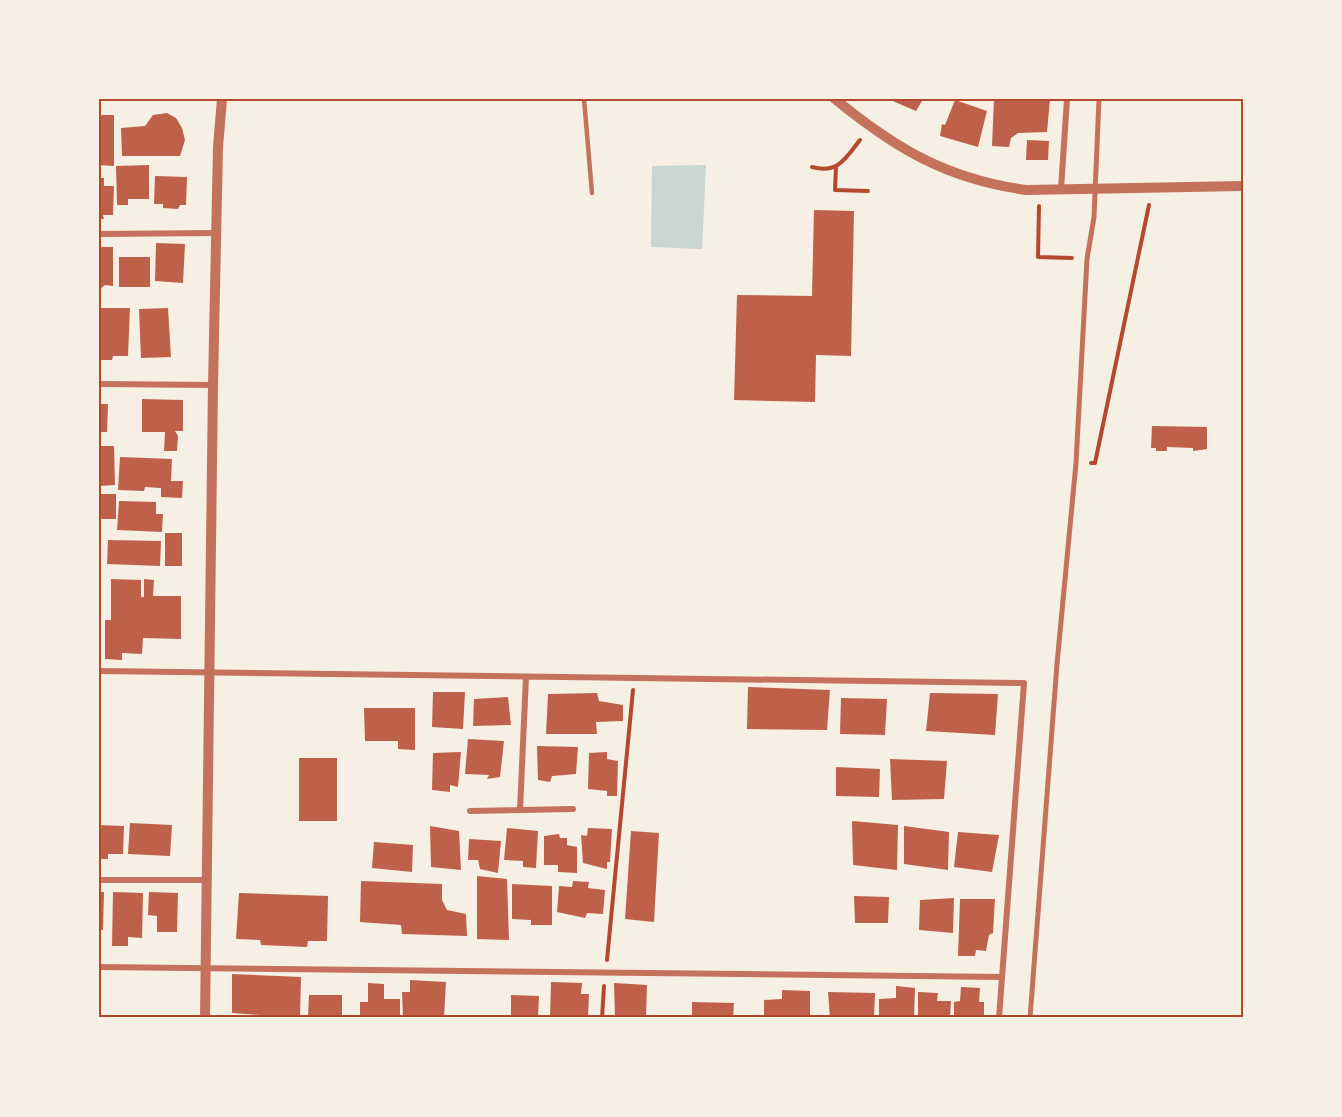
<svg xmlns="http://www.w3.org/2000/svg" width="1342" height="1117" font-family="'Open Sans',sans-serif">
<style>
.water{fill:#c9d6d2}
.building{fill:#bf614a}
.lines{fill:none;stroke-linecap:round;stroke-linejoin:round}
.path{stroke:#b5482f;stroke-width:4}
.service{stroke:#c5725c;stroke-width:4.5}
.pedestrian{stroke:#c5725c;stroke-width:5}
.minor{stroke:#c5725c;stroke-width:6}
.tertiary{stroke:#c5725c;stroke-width:10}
.neatline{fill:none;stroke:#b5482f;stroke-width:2}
</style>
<rect width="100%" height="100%" fill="#f6efe4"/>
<path class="water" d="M 706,165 L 702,249 L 651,247 L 652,166 Z"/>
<path class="building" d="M 888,99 L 923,99 L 916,111 Z
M 994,99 L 1050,99 L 1047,132 L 1018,133 L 1011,138 L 1009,147 L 992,146 Z
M 955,100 L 987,111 L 978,147 L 940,136 L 942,124 L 945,125 Z
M 167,113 L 176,118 L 182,128 L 185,140 L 180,156 L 122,156 L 121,128 L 145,126 L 153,115 Z
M 100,115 L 114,115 L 114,166 L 99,165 Z
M 1027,140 L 1049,141 L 1048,160 L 1026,160 Z
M 149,165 L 149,199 L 128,199 L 128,205 L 117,205 L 116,166 Z
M 155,176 L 187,177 L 186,205 L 180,205 L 178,209 L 163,208 L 163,204 L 154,204 Z
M 99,178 L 104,178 L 104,186 L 114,186 L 113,215 L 103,215 L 104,219 L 99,219 Z
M 814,210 L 854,211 L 851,356 L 816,355 L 815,402 L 734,400 L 737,295 L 812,296 Z
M 156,243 L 185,244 L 183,283 L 155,281 Z
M 101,247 L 113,247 L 113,286 L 105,285 L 99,290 Z
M 119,257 L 150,257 L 150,287 L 119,287 Z
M 99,308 L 130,308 L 128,356 L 113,356 L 112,360 L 99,360 Z
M 168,308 L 171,357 L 141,358 L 139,309 Z
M 142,399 L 183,400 L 183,431 L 175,431 L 178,436 L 177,451 L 164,451 L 165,432 L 142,432 Z
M 99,404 L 108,404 L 107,432 L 99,432 Z
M 1152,426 L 1207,427 L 1207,449 L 1193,451 L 1193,448 L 1167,447 L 1167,451 L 1156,451 L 1156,448 L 1151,448 Z
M 99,446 L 114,446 L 115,485 L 99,486 Z
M 120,457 L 172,459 L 171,481 L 183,481 L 182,498 L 161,497 L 161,488 L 145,487 L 144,491 L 118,490 Z
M 99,494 L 116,494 L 116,519 L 99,519 Z
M 119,501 L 156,502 L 156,514 L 163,514 L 162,532 L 117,530 Z
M 165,533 L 182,533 L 182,566 L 165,566 Z
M 108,540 L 161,541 L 160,566 L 107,564 Z
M 111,579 L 141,580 L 141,597 L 144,597 L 144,579 L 154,580 L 153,596 L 181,596 L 181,639 L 143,638 L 142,654 L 122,653 L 122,660 L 105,659 L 105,620 L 111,620 Z
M 748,687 L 830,690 L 827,730 L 747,729 Z
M 433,692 L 465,692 L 463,729 L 432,727 Z
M 597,693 L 599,701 L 623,705 L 623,721 L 596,722 L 597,734 L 546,734 L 548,694 Z
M 930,693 L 998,694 L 995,735 L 926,731 Z
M 508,697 L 511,725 L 473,726 L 474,699 Z
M 841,698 L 887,699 L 885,735 L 840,734 Z
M 364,708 L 415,708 L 415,750 L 398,749 L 398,741 L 365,741 Z
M 468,739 L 504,741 L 500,777 L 487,779 L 489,775 L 465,774 Z
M 537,746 L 578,747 L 576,774 L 552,776 L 550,782 L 538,780 Z
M 461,752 L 458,787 L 450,785 L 450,792 L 432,790 L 433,753 Z
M 607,752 L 607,759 L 618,761 L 617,796 L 607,796 L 607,791 L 588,789 L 589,753 Z
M 299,758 L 337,758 L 337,821 L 299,821 Z
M 890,759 L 947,761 L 944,799 L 892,800 Z
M 836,767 L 880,769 L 879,797 L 836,796 Z
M 852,821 L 898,825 L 897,870 L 853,865 Z
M 130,823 L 172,825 L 170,856 L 128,854 Z
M 99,825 L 124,826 L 123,854 L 108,854 L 108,859 L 99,859 Z
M 430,826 L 459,831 L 461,870 L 431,867 Z
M 904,826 L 949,832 L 948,870 L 904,864 Z
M 507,828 L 538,831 L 536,868 L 523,867 L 523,861 L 504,860 Z
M 588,828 L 612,829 L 610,862 L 607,862 L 607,869 L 583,863 L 581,835 L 587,836 Z
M 631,831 L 659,833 L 654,922 L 625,919 Z
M 958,832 L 999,835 L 992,872 L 954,867 Z
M 559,834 L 560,838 L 567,838 L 567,845 L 577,847 L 577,873 L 558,872 L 558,865 L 544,865 L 544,836 Z
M 469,839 L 501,841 L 498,873 L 480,869 L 478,860 L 468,860 Z
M 374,842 L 413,845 L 412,872 L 372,868 Z
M 477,876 L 507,879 L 509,940 L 477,939 Z
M 361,881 L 442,884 L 442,900 L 447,910 L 466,914 L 467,936 L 402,934 L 401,925 L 360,922 Z
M 573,881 L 589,882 L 588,888 L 605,890 L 603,914 L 587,913 L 585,918 L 557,912 L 559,886 L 572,887 Z
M 512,884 L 552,886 L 552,925 L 531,925 L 531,920 L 512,919 Z
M 99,892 L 104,892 L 103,930 L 99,930 Z
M 113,892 L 143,893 L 142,938 L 128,937 L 128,946 L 112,946 Z
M 149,892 L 178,893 L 177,932 L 157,932 L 157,916 L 148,915 Z
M 239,893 L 328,896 L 327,941 L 308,941 L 307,947 L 261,945 L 260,940 L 236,939 Z
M 854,896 L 889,897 L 888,923 L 855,923 Z
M 954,898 L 953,933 L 919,930 L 920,900 Z
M 960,899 L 995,899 L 993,933 L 989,935 L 986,951 L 976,950 L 975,956 L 958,956 Z
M 232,974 L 301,977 L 300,1018 L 232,1013 Z
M 410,980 L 446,982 L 444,1018 L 403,1018 L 402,992 L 410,992 Z
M 551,982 L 582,983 L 581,994 L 589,994 L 588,1018 L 550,1018 Z
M 368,983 L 384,984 L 384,999 L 400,999 L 400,1018 L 360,1018 L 360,1002 L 368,1002 Z
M 614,983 L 647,985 L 646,1018 L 615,1018 Z
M 896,986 L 915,988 L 914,1018 L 879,1018 L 879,999 L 896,998 Z
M 961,987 L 980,988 L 979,1002 L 984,1002 L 984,1018 L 954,1018 L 954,1002 L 960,1001 Z
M 782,990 L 810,991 L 810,1018 L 764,1018 L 764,1000 L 782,999 Z
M 828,992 L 875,993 L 874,1018 L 830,1018 Z
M 918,992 L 938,993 L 937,1001 L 951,1001 L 950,1018 L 918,1018 Z
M 309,995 L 342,995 L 342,1018 L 308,1018 Z
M 511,995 L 539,996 L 538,1017 L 511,1018 Z
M 692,1002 L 734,1003 L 733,1018 L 692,1018 Z"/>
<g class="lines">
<path class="path" d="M 812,167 C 838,174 845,159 860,140
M 836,167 L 835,190 L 868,191
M 1039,206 L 1038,257 L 1072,258
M 1091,463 L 1095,463 L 1149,205
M 607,960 L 633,690
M 602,1018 L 604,986"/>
<path class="service" d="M 584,99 L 592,193"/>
<path class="pedestrian" d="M 1030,1018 L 1057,664 L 1076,463 L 1087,259 L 1094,217 L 1099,99"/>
<path class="minor" d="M 1061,189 L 1067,99
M 99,234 L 216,233
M 99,384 L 213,385
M 99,671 L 1024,683 L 999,1018
M 520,810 L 526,677
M 470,811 L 573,809
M 99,880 L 207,880
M 99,967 L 1002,977"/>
<path class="tertiary" d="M 835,99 C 896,149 947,179 1026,190 L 1243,186
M 205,1018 L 213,385 L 218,147 L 222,99"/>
</g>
<rect width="1342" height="1117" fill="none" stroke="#f6efe4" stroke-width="201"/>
<rect x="100" y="100" width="1142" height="916" class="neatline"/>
</svg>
